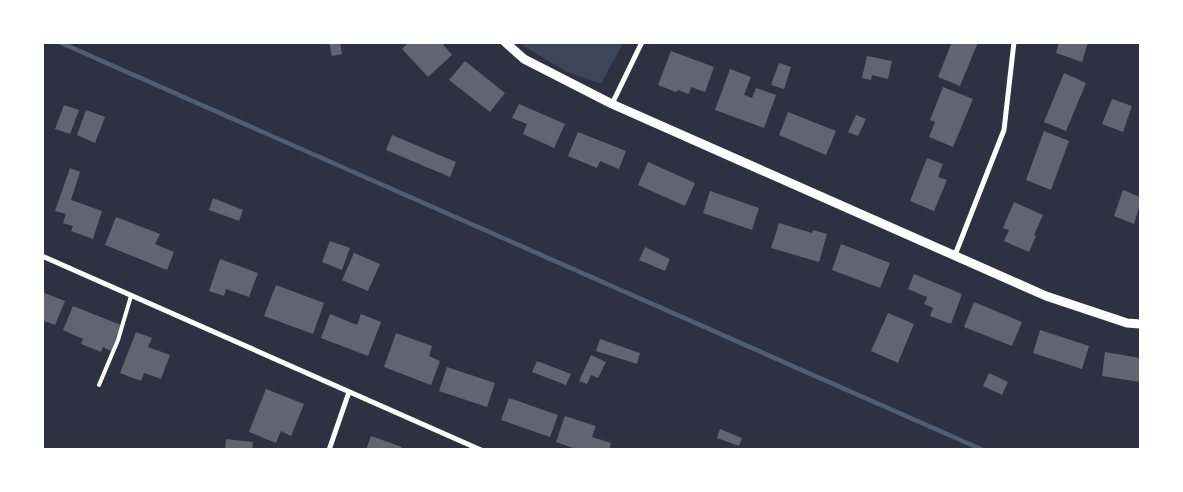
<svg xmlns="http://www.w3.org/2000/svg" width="1183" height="492" font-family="Lato,sans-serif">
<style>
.green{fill:#3c4559}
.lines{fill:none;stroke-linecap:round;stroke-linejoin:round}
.stream{stroke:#4f5d75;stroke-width:4.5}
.building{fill:#626471}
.service{stroke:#fff;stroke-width:4}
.minor{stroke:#fff;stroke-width:5}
.tertiary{stroke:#fff;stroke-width:9}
</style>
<rect width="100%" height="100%" fill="#2d3142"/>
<path class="green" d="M 519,43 L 623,43 L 601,84 L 565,71 Z"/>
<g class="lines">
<path class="stream" d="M 59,42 L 983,450"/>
</g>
<path class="building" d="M 329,42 L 340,42 L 342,54 L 332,56 Z
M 409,42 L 441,42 L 452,55 L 428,77 L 402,49 Z
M 952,42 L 978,42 L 960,86 L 938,77 Z
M 1059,42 L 1088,42 L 1082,62 L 1056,53 Z
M 671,51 L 714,67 L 705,92 L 691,87 L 689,94 L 678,90 L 676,92 L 658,85 Z
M 867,56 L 892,61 L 888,79 L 872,75 L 871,80 L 862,78 Z
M 465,61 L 505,93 L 490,112 L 449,80 Z
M 779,63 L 791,67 L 784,89 L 771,85 Z
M 730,69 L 751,77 L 744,95 L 752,98 L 756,88 L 776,95 L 764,128 L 715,110 Z
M 1064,73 L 1086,83 L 1066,131 L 1044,122 Z
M 943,87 L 973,99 L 953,147 L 929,137 L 935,122 L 930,120 Z
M 1112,99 L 1132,106 L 1123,132 L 1102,124 Z
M 519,104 L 565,124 L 554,148 L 523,134 L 527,124 L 512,118 Z
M 64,105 L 79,110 L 70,134 L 55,129 Z
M 86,110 L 105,117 L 95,143 L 77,135 Z
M 788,112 L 836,131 L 826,155 L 779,135 Z
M 856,115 L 866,119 L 858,136 L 848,132 Z
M 1044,131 L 1069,141 L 1051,190 L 1026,180 Z
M 578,132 L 626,151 L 619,169 L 600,161 L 597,168 L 568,156 Z
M 392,135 L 456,162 L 450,177 L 386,150 Z
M 927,158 L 943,164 L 938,177 L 947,180 L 934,211 L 910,201 Z
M 648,162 L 695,183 L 685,206 L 638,185 Z
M 70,168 L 80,172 L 71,200 L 102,211 L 93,239 L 71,231 L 73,226 L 63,223 L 66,214 L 55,211 Z
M 1123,190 L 1140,197 L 1140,204 L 1134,224 L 1114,216 Z
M 710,191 L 759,208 L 752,230 L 703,213 Z
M 213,198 L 243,210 L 239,221 L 209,210 Z
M 1014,202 L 1043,215 L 1034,235 L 1036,236 L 1029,252 L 1004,241 L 1009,230 L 1003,228 Z
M 116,217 L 160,234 L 155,244 L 174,252 L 167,270 L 105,245 Z
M 779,223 L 812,233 L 813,230 L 827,234 L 819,262 L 771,248 Z
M 330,241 L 350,248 L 342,270 L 322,262 Z
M 841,244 L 890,263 L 880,288 L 832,270 Z
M 645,247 L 670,259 L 665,271 L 639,260 Z
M 354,253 L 380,264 L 368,291 L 342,280 Z
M 220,259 L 258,273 L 249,297 L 226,289 L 224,296 L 209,291 Z
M 914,274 L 962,294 L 951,324 L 930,316 L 933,308 L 924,304 L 927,297 L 908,289 Z
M 276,285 L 324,303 L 313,334 L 264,316 Z
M 42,292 L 65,301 L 55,325 L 42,320 Z
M 974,302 L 1022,322 L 1012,346 L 964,327 Z
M 73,306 L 121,325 L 111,351 L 103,347 L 101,352 L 81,344 L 83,339 L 63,330 Z
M 888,313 L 914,324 L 898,363 L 871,351 Z
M 330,314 L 357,325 L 361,314 L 381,322 L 368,356 L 321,338 Z
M 1040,330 L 1089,346 L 1082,369 L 1033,353 Z
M 136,332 L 152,338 L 148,347 L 170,355 L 161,379 L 144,373 L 141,381 L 120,373 Z
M 396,333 L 432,346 L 429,356 L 440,361 L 431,385 L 384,367 Z
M 600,339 L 640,353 L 637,364 L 596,351 Z
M 1105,352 L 1140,358 L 1140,382 L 1102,376 Z
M 591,355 L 606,362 L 598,378 L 591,375 L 587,384 L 579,381 Z
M 537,361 L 571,374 L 566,385 L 532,372 Z
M 447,367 L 495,383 L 487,407 L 439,391 Z
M 989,373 L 1008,382 L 1002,395 L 983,386 Z
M 266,389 L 304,404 L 291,436 L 281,431 L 276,443 L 249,432 Z
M 509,398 L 558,415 L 550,437 L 501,420 Z
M 565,416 L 596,426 L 592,437 L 611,443 L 609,450 L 579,450 L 556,442 Z
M 720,429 L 742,438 L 739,446 L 717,438 Z
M 371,436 L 402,447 L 401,450 L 366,450 Z
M 226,439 L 253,442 L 252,450 L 225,450 Z"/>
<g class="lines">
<path class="service" d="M 99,385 L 118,340 L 131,296"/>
<path class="minor" d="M 612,104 L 642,42
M 955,255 L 1004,130 L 1014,42
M 42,256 L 481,450
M 329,450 L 349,392"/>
<path class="tertiary" d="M 505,42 L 524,59 L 612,104 L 1046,296 L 1127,323 L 1140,324"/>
</g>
<rect width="1183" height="492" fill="none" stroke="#ffffff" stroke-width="88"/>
</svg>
